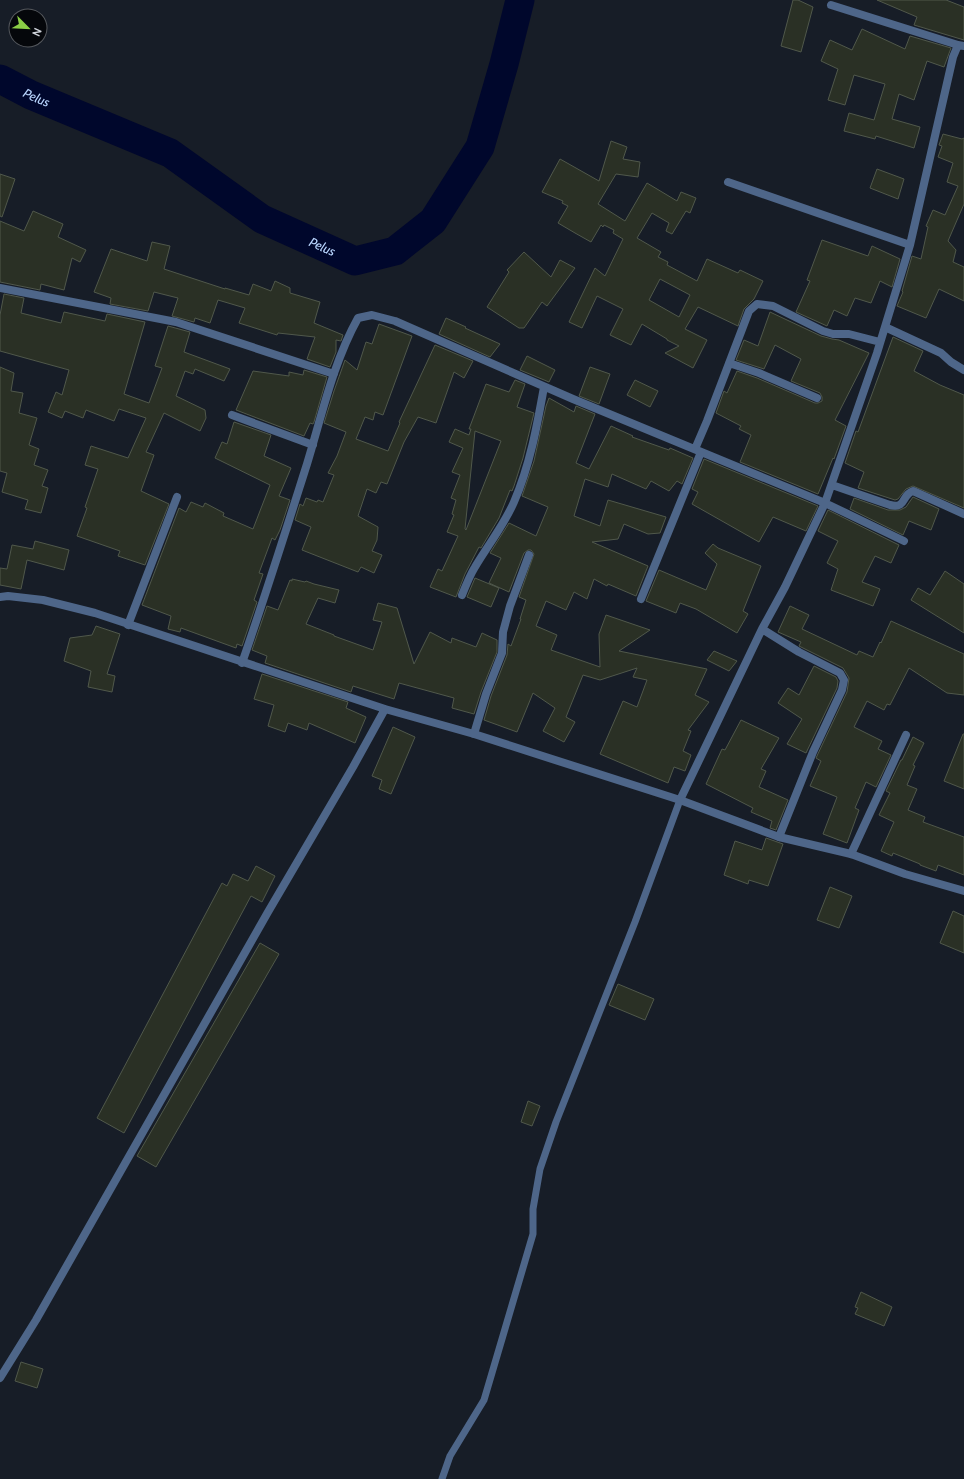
<svg xmlns="http://www.w3.org/2000/svg" width="964" height="1479" font-family="Cabin,sans-serif">
<style>
.lines{fill:none;stroke-linecap:round;stroke-linejoin:round}
.river{stroke:#00072c;stroke-width:29}
.building{fill:#2a3025;stroke:#50584b;fill-rule:evenodd}
.service{stroke:#4e6689;stroke-width:7}
.minor{stroke:#4e6689;stroke-width:8}
.tertiary{stroke:#4e6689;stroke-width:8}
.labels{text-anchor:middle;stroke-width:3;stroke-linejoin:round;paint-order:stroke}
.water-label{font-size:13px;font-style:italic;fill:#b8d5fe;stroke:#05070b}
</style>
<rect width="100%" height="100%" fill="#171d27"/>
<g class="lines">
<path class="river" id="s1" d="M 0,79 L 31,95 L 170,153 L 262,219 L 355,261 L 395,251 L 433,221 L 480,147 L 504,64 L 520,0"/>
</g>
<path class="building" d="M 793,0 L 798,0 L 813,7 L 801,52 L 781,46 Z
M 877,0 L 946,0 L 964,7 L 964,40 L 914,25 L 917,17 Z
M 862,29 L 905,49 L 910,36 L 951,48 L 944,67 L 927,61 L 914,100 L 899,94 L 892,119 L 920,127 L 914,148 L 876,136 L 875,139 L 844,131 L 849,113 L 874,120 L 885,84 L 854,75 L 845,105 L 828,100 L 838,69 L 821,61 L 830,40 L 852,50 Z
M 943,134 L 962,139 L 964,138 L 964,204 L 948,241 L 956,250 L 953,262 L 964,267 L 964,301 L 939,289 L 926,318 L 897,306 L 903,292 L 902,291 L 912,256 L 921,259 L 928,227 L 926,226 L 933,210 L 945,215 L 958,186 L 947,182 L 953,163 L 938,157 L 942,146 L 939,145 Z
M 611,141 L 627,147 L 623,159 L 640,162 L 638,177 L 616,174 L 598,204 L 625,221 L 647,183 L 677,201 L 681,192 L 696,198 L 690,213 L 686,211 L 672,234 L 666,231 L 669,223 L 652,213 L 637,238 L 661,252 L 658,257 L 668,262 L 667,265 L 697,281 L 707,259 L 738,273 L 740,270 L 763,281 L 754,299 L 744,309 L 738,326 L 698,307 L 685,329 L 707,340 L 693,368 L 665,353 L 679,346 L 667,340 L 667,339 L 642,324 L 631,345 L 610,335 L 623,309 L 597,296 L 582,328 L 569,322 L 595,268 L 605,276 L 623,239 L 613,233 L 614,230 L 604,225 L 603,227 L 601,225 L 591,242 L 575,233 L 558,223 L 568,206 L 562,203 L 563,201 L 542,192 L 560,159 L 599,181 ZM 660,279 L 690,295 L 679,317 L 649,300 Z
M 877,169 L 904,179 L 898,199 L 870,188 Z
M 0,174 L 15,179 L 2,217 L 0,216 Z
M 33,211 L 63,224 L 58,237 L 86,250 L 80,262 L 72,258 L 64,290 L 41,284 L 40,290 L 0,282 L 0,221 L 24,231 Z
M 822,240 L 868,256 L 872,246 L 900,259 L 892,287 L 880,281 L 871,303 L 855,298 L 847,316 L 834,310 L 827,326 L 796,312 L 810,281 L 807,280 Z
M 152,242 L 170,246 L 164,269 L 225,289 L 225,288 L 249,295 L 253,284 L 271,291 L 275,281 L 290,288 L 290,293 L 320,302 L 314,323 L 343,335 L 341,341 L 336,340 L 336,352 L 330,367 L 307,359 L 315,337 L 278,333 L 277,335 L 239,323 L 245,308 L 218,300 L 210,323 L 195,318 L 194,322 L 172,316 L 178,298 L 154,292 L 148,311 L 110,304 L 111,298 L 94,292 L 111,249 L 147,261 Z
M 524,252 L 551,277 L 560,260 L 575,268 L 547,306 L 542,302 L 524,328 L 519,328 L 487,307 L 509,272 L 507,270 Z
M 4,294 L 24,298 L 21,313 L 61,323 L 64,312 L 105,321 L 107,314 L 145,322 L 124,394 L 149,403 L 162,368 L 155,366 L 168,326 L 190,332 L 184,352 L 230,369 L 224,381 L 195,369 L 193,374 L 185,371 L 176,396 L 205,410 L 206,418 L 200,431 L 164,413 L 146,452 L 154,455 L 141,491 L 169,504 L 145,565 L 118,556 L 120,551 L 77,536 L 87,508 L 85,507 L 98,469 L 85,465 L 91,446 L 128,458 L 146,418 L 119,409 L 114,421 L 86,410 L 83,418 L 65,411 L 62,418 L 48,412 L 56,392 L 62,395 L 69,370 L 0,351 L 0,315 Z
M 770,312 L 821,336 L 832,339 L 839,340 L 869,353 L 835,420 L 846,426 L 834,459 L 833,458 L 818,494 L 740,462 L 751,435 L 739,429 L 741,426 L 716,413 L 724,391 L 727,393 L 737,371 L 757,378 L 815,403 L 818,403 L 822,401 L 822,397 L 820,393 L 791,381 L 801,359 L 775,345 L 764,369 L 736,360 L 744,340 L 758,346 Z
M 446,318 L 466,327 L 465,328 L 500,344 L 490,357 L 439,334 Z
M 379,324 L 412,336 L 383,415 L 375,412 L 373,420 L 365,417 L 356,439 L 388,451 L 400,423 L 399,422 L 435,345 L 473,361 L 464,378 L 454,372 L 436,423 L 418,417 L 404,442 L 387,484 L 381,482 L 376,493 L 367,489 L 358,516 L 378,527 L 377,540 L 372,551 L 382,555 L 374,573 L 361,567 L 358,572 L 302,550 L 311,527 L 295,520 L 300,504 L 303,506 L 306,498 L 317,502 L 318,500 L 323,502 L 334,475 L 328,473 L 337,456 L 346,432 L 324,423 L 334,391 L 345,360 L 357,370 L 366,342 L 372,344 Z
M 893,337 L 923,351 L 914,371 L 940,385 L 964,395 L 964,508 L 913,486 L 906,489 L 898,499 L 895,500 L 858,488 L 864,472 L 845,463 L 856,431 L 858,432 Z
M 527,356 L 555,370 L 549,382 L 520,370 Z
M 0,367 L 14,373 L 11,391 L 23,393 L 19,413 L 37,418 L 29,445 L 39,449 L 34,465 L 48,470 L 42,486 L 48,488 L 41,513 L 25,509 L 28,500 L 2,492 L 7,473 L 0,471 Z
M 590,367 L 610,374 L 599,404 L 579,396 Z
M 304,370 L 327,377 L 314,422 L 313,424 L 310,423 L 304,436 L 236,410 L 253,371 L 289,376 L 289,372 L 303,375 Z
M 515,380 L 525,384 L 517,407 L 534,413 L 523,458 L 514,486 L 512,491 L 510,490 L 499,518 L 481,548 L 479,547 L 465,574 L 456,597 L 430,587 L 438,569 L 442,571 L 458,536 L 447,532 L 454,515 L 452,514 L 456,500 L 451,498 L 460,475 L 452,472 L 463,448 L 449,442 L 455,429 L 469,435 L 471,429 L 469,429 L 486,384 L 509,392 ZM 475,431 L 501,441 L 466,530 L 465,529 Z
M 635,380 L 658,391 L 650,407 L 627,395 Z
M 549,398 L 574,412 L 576,406 L 595,414 L 576,463 L 589,469 L 611,426 L 633,436 L 632,437 L 669,450 L 670,448 L 693,458 L 682,484 L 677,481 L 669,491 L 651,481 L 646,489 L 612,474 L 608,487 L 585,479 L 574,516 L 600,526 L 608,500 L 666,517 L 660,533 L 648,534 L 624,524 L 618,539 L 592,542 L 648,566 L 636,596 L 608,584 L 607,586 L 594,579 L 587,599 L 574,592 L 566,610 L 546,601 L 536,626 L 557,635 L 551,650 L 600,667 L 599,634 L 606,615 L 650,630 L 619,651 L 707,669 L 695,695 L 709,702 L 688,730 L 691,731 L 683,751 L 691,755 L 685,771 L 674,767 L 668,783 L 600,754 L 623,701 L 637,707 L 647,680 L 633,677 L 637,668 L 600,680 L 583,675 L 566,717 L 575,722 L 564,742 L 543,731 L 555,708 L 533,693 L 517,732 L 484,720 L 491,696 L 507,655 L 508,644 L 511,646 L 521,619 L 520,619 L 526,600 L 519,597 L 534,554 L 531,550 L 528,550 L 524,553 L 509,592 L 489,583 L 501,558 L 490,553 L 509,523 L 536,536 L 548,507 L 522,496 L 534,461 L 546,406 Z
M 234,422 L 271,435 L 264,456 L 291,468 L 279,496 L 290,500 L 280,530 L 275,540 L 272,538 L 259,573 L 263,574 L 254,600 L 257,602 L 242,646 L 237,644 L 236,648 L 181,628 L 180,632 L 168,629 L 171,616 L 142,605 L 179,508 L 186,512 L 191,502 L 203,507 L 205,503 L 224,513 L 223,516 L 253,529 L 270,485 L 215,458 L 222,442 L 227,444 Z
M 704,459 L 818,506 L 806,531 L 773,517 L 759,542 L 692,504 L 698,492 L 692,489 Z
M 913,497 L 939,509 L 931,530 L 909,521 L 903,535 L 850,509 L 854,498 L 888,510 L 900,510 L 906,507 Z
M 828,510 L 899,545 L 891,563 L 875,556 L 862,582 L 880,589 L 873,606 L 831,590 L 838,569 L 827,563 L 838,541 L 818,531 Z
M 35,541 L 69,550 L 64,570 L 27,560 L 21,589 L 0,585 L 0,568 L 7,569 L 12,545 L 33,549 Z
M 713,544 L 718,548 L 761,566 L 743,611 L 748,614 L 737,633 L 696,609 L 680,603 L 676,613 L 646,601 L 659,570 L 706,590 L 717,564 L 705,553 Z
M 945,571 L 964,584 L 964,633 L 911,600 L 918,588 L 930,595 Z
M 475,578 L 499,588 L 491,607 L 467,597 Z
M 292,579 L 305,582 L 306,581 L 314,584 L 339,590 L 335,603 L 318,598 L 306,624 L 334,635 L 334,636 L 373,650 L 382,622 L 373,620 L 378,603 L 397,608 L 414,664 L 430,632 L 451,643 L 452,638 L 476,647 L 482,633 L 497,640 L 497,652 L 481,692 L 474,714 L 452,708 L 454,698 L 399,683 L 394,699 L 353,686 L 351,692 L 265,663 L 267,656 L 252,650 L 267,606 L 278,610 L 290,580 L 292,581 Z
M 790,606 L 809,615 L 802,629 L 857,655 L 859,651 L 873,657 L 880,642 L 881,643 L 891,621 L 964,654 L 964,695 L 947,693 L 909,668 L 890,705 L 887,704 L 884,710 L 867,701 L 854,727 L 882,741 L 878,749 L 891,755 L 876,787 L 866,782 L 855,808 L 859,810 L 847,843 L 823,834 L 837,797 L 810,786 L 821,761 L 816,758 L 847,692 L 849,678 L 843,668 L 799,646 L 801,642 L 778,632 Z
M 96,626 L 120,634 L 107,674 L 115,676 L 112,692 L 88,687 L 91,671 L 64,661 L 70,638 L 92,635 Z
M 714,651 L 737,661 L 729,671 L 707,660 Z
M 814,666 L 836,677 L 838,681 L 837,688 L 806,753 L 787,744 L 802,719 L 778,703 L 788,688 L 799,695 Z
M 262,674 L 348,702 L 346,708 L 366,717 L 355,743 L 309,723 L 307,730 L 288,723 L 285,732 L 268,726 L 274,705 L 254,699 Z
M 741,720 L 779,738 L 761,769 L 766,771 L 759,787 L 788,800 L 776,830 L 770,828 L 772,821 L 751,812 L 753,808 L 706,784 L 722,749 L 725,750 Z
M 393,727 L 415,737 L 391,794 L 379,789 L 382,780 L 372,776 Z
M 963,734 L 964,734 L 964,789 L 944,781 Z
M 913,737 L 924,743 L 913,765 L 915,766 L 907,785 L 917,789 L 908,810 L 925,817 L 923,822 L 964,837 L 964,875 L 938,865 L 936,871 L 920,865 L 920,864 L 893,853 L 892,856 L 881,851 L 894,822 L 879,815 L 890,793 L 886,791 L 901,760 L 902,760 Z
M 766,838 L 783,844 L 768,886 L 749,880 L 748,884 L 724,875 L 735,841 L 762,850 Z
M 256,866 L 275,876 L 262,902 L 251,896 L 124,1133 L 97,1118 L 222,883 L 227,886 L 233,874 L 248,881 Z
M 830,887 L 852,896 L 839,928 L 817,920 Z
M 953,911 L 964,916 L 964,953 L 940,943 Z
M 260,943 L 279,954 L 156,1167 L 137,1156 Z
M 618,984 L 654,999 L 645,1020 L 609,1005 Z
M 528,1101 L 540,1106 L 532,1126 L 521,1122 Z
M 861,1292 L 892,1307 L 884,1326 L 855,1314 L 858,1308 L 855,1307 Z
M 21,1362 L 43,1369 L 37,1388 L 15,1381 Z"/>
<g class="lines">
<path class="service" d="M 442,1479 L 450,1456 L 484,1400 L 533,1234 L 533,1209 L 540,1169 L 556,1122 L 635,922 L 680,800"/>
<path class="minor" d="M 831,5 L 958,45
M 728,182 L 910,245
M 0,288 L 176,322 L 334,374
M 885,327 L 941,353 L 951,362 L 964,370
M 729,363 L 759,373 L 817,398
M 232,415 L 313,445
M 695,449 L 707,421 L 749,311 L 757,304 L 773,306 L 823,331 L 833,334 L 849,334 L 880,342
M 832,485 L 890,505 C 907,509 901,495 913,491 L 964,514
M 462,595 C 466,585 470,575 475,567 C 488,545 504,525 514,502 C 530,465 537,426 544,387
M 641,599 L 701,452
M 128,625 L 177,497
M 762,629 L 799,652 L 840,673 L 844,680 L 842,690 L 813,752 L 779,837
M 242,663 C 265,597 286,530 307,464 C 322,415 333,363 358,318 L 372,315 L 395,321 L 573,399 L 825,503 L 904,541
M 474,734 L 486,694 L 502,653 L 503,632 L 510,606 L 529,555
M 680,800 L 762,629 L 785,587 L 825,503 L 877,353 L 910,245 L 953,57 L 958,45 L 964,46
M 851,854 L 906,735"/>
<path class="tertiary" d="M 0,597 L 8,596 L 43,600 L 95,613 L 385,709 L 474,734 L 680,800 L 779,837 L 851,854 L 905,874 L 964,891
M 0,1378 L 36,1320 L 268,912 L 353,767 L 385,709"/>
</g>
<g class="labels">
<g class="water-label">
<text dy="5" stroke="none"><textPath href="#s1" startOffset="41">Pelus</textPath></text>
<text dy="5" stroke="none"><textPath href="#s1" startOffset="365">Pelus</textPath></text>
</g>
</g>
<g transform="translate(28 28) rotate(114)"><circle r="19" fill="#05070b" stroke="#56595e"/>
<path d="M0-3L7 15L0 10L-7 15Z" fill="#8bce46"/>
<text y="-6" font-size="11" font-weight="bold" text-anchor="middle" fill="#d0d4db">N</text>
</g>
</svg>
